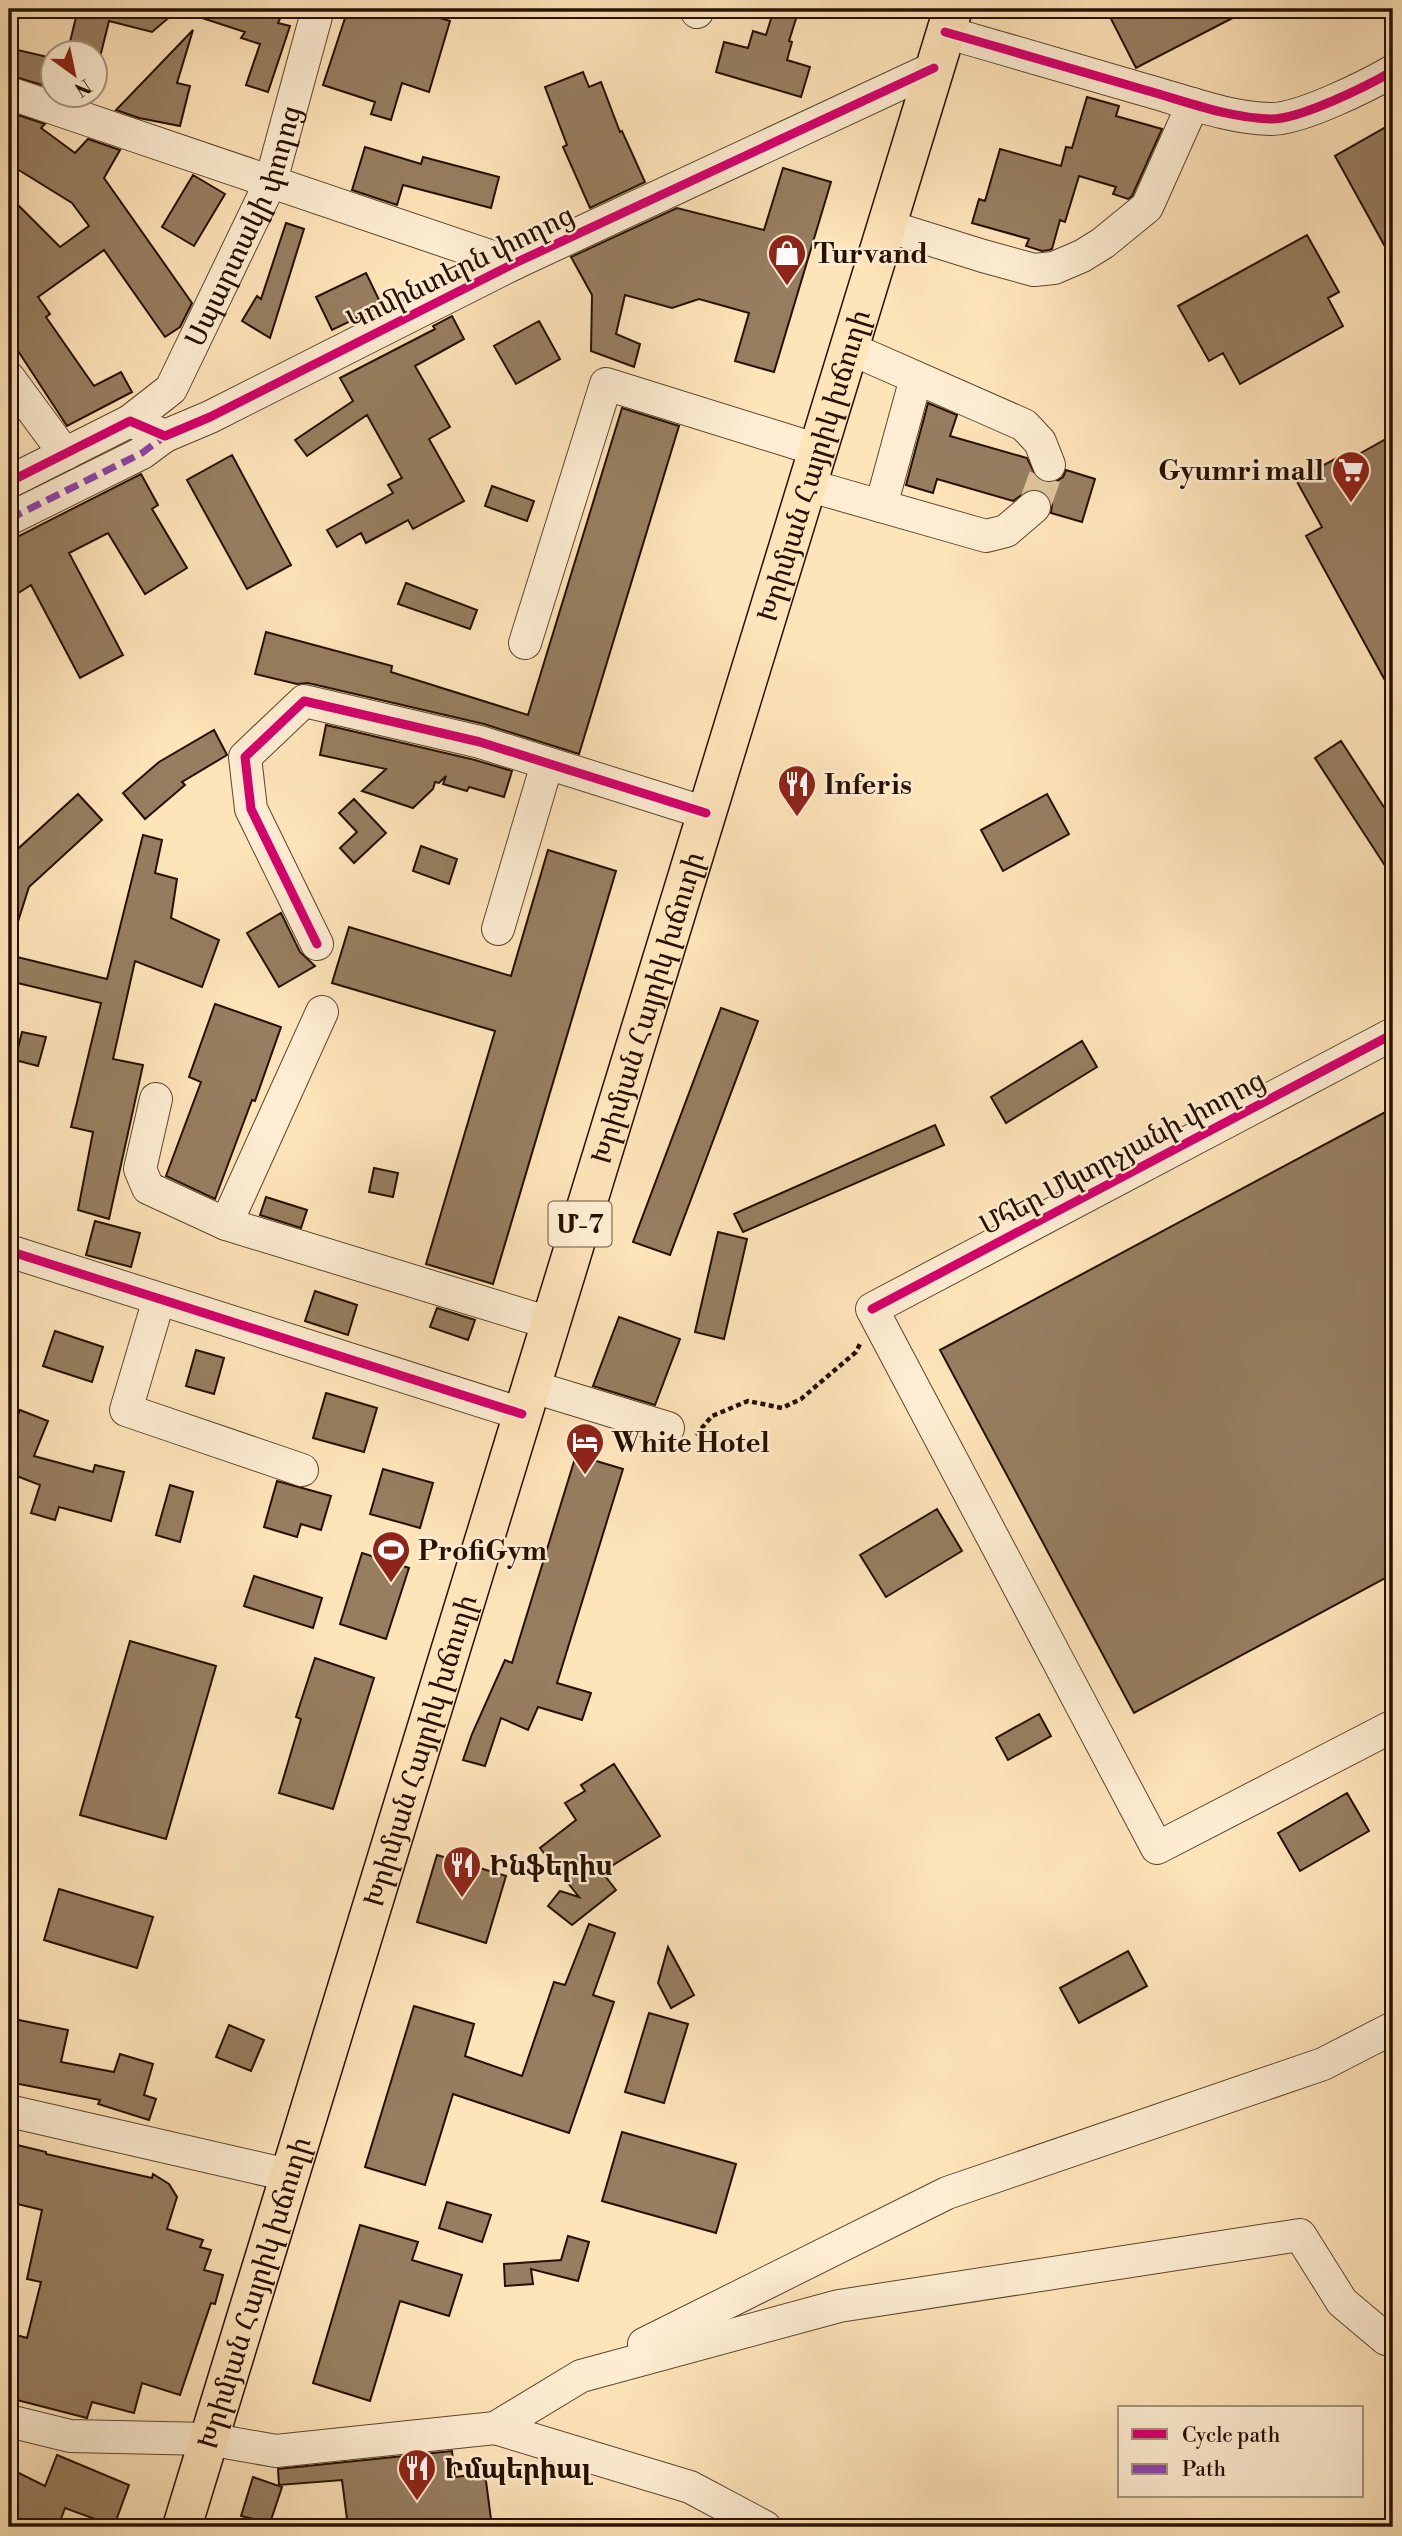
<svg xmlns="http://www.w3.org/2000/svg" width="1402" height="2536" font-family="'Libre Bodoni','Noto Serif Armenian',serif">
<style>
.building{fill:#977e60;stroke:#271000;stroke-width:2}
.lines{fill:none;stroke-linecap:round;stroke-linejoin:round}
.minor-tunnel{stroke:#dec49d;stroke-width:32;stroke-dasharray:32 16;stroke-linecap:butt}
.minor-casing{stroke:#5d452e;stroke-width:34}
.highway-casing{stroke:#271000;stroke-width:41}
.path{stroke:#271000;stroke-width:4.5;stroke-dasharray:5 3.5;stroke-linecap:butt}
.minor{stroke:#feedd2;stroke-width:32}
.highway{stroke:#fee4b9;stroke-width:38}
.quiet{stroke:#8e44ad;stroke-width:7;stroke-dasharray:14 7;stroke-linecap:butt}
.cycleway-casing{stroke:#feedd2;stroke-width:13}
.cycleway{stroke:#d6006c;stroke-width:9}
.labels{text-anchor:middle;stroke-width:5;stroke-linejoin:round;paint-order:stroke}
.shield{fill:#feedd2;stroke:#68523f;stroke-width:2}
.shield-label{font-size:26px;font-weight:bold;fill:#271000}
.street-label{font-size:28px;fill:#271000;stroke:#feedd2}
.poi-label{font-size:28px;font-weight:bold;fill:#271000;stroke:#feedd2;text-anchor:start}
</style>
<rect width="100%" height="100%" fill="#fee4b9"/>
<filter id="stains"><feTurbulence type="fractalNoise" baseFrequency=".00286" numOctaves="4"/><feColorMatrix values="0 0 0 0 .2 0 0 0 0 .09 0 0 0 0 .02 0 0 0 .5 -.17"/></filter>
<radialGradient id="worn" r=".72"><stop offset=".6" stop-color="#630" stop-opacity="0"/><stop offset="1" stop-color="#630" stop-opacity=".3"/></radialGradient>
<path class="building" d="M 78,9 L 151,9 L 172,15 L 152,32 L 109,21 L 100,57 L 94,56 L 94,52 L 68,50 Z
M 188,9 L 269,9 L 282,14 L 278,23 L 290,26 L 268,92 L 246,85 L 260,44 L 241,38 L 245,32 L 187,13 Z
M 348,9 L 409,9 L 450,21 L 429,92 L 402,83 L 391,120 L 371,114 L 375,102 L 323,85 Z
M 774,9 L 799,9 L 789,41 L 792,42 L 787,60 L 810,67 L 801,97 L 716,72 L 724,42 L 748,48 L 753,31 L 766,35 Z
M 1106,9 L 1250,9 L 1136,68 Z
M 193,30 L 177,83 L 190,86 L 180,126 L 139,118 L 116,110 Z
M 9,48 L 52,58 L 52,88 L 9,75 Z
M 583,72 L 589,87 L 601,82 L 620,132 L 622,131 L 645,182 L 590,208 L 563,147 L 567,145 L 545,87 Z
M 1087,97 L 1119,106 L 1116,116 L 1162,129 L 1132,196 L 1128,199 L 1113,194 L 1116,187 L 1079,176 L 1065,222 L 1060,220 L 1052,249 L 1049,250 L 1042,251 L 1026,246 L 1029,239 L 972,223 L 979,199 L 985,201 L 1000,149 L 1061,166 L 1066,147 L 1072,148 Z
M 9,112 L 45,124 L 41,128 L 75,153 L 88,139 L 120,150 L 104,178 L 192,303 L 180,327 L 165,337 L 104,250 L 38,297 L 50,314 L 46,317 L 94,386 L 121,372 L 132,392 L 67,426 L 9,337 L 9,196 L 60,247 L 89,226 L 72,203 L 9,164 L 16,151 L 9,146 Z
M 1393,123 L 1393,261 L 1335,156 Z
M 365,147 L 421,164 L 423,157 L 499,177 L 491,208 L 403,185 L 397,205 L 352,190 Z
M 783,168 L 831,182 L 774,372 L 735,361 L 749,313 L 699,299 L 672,308 L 625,295 L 616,334 L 640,344 L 634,367 L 591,351 L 592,295 L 571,257 L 677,208 L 764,230 Z
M 193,175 L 225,194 L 194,246 L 162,227 Z
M 286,223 L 304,229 L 270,338 L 242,321 L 257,296 L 261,299 Z
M 1307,235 L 1339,292 L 1328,298 L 1343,326 L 1240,384 L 1223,353 L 1209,361 L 1178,306 Z
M 366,273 L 382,306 L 332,330 L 316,297 Z
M 452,316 L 464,339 L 415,366 L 450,427 L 429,439 L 464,501 L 413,529 L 408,520 L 366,543 L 361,533 L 337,547 L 327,530 L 393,493 L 388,485 L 402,478 L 367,415 L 307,456 L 295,440 L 353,401 L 340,378 L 435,329 L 433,326 Z
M 539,321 L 560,359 L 516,384 L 494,346 Z
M 928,403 L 957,415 L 950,436 L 1027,458 L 1038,480 L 1046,483 L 1055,482 L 1063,477 L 1066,470 L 1095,479 L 1082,522 L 1051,513 L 1052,504 L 1048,496 L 1039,490 L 1030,489 L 1013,501 L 937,479 L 933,493 L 906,485 Z
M 622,408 L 679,426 L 579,754 L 484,724 L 308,683 L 297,684 L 255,674 L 266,632 L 392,666 L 391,672 L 528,715 Z
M 1393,435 L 1393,695 L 1306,536 L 1322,527 L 1296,480 L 1348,452 L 1352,458 Z
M 232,455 L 291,565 L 247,589 L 187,480 Z
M 141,474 L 158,505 L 152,509 L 187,568 L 145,594 L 108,533 L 69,553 L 123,655 L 80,678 L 31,585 L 9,599 L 9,541 Z
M 492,486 L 534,501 L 527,521 L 485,506 Z
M 406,583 L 477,610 L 470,629 L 398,604 Z
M 326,725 L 475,760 L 512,771 L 504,797 L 469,787 L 467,791 L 443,784 L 446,776 L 439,783 L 435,782 L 433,789 L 413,808 L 362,791 L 386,769 L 320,755 Z
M 214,730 L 227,755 L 182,782 L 185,785 L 145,819 L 123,793 L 159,762 Z
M 1341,741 L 1393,821 L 1393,878 L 1315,758 Z
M 78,794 L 102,820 L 29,887 L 13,937 L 9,936 L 9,857 Z
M 1047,794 L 1069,834 L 1003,871 L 981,830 Z
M 354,799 L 386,833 L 354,863 L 340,848 L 357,832 L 339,813 Z
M 143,835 L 162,840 L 155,873 L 177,879 L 171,918 L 219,940 L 202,987 L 135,961 L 113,1059 L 143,1065 L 109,1219 L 78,1210 L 93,1132 L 71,1127 L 101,1003 L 9,981 L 9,955 L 107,979 Z
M 421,846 L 457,859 L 449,884 L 413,871 Z
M 548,850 L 616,871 L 493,1284 L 426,1264 L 495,1031 L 332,983 L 349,927 L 511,976 Z
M 281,913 L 300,952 L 315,966 L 279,987 L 247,933 Z
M 215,1004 L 281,1027 L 255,1101 L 252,1100 L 215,1199 L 166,1176 L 201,1082 L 189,1077 Z
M 721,1008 L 758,1021 L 670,1255 L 633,1242 Z
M 22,1032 L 46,1037 L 38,1066 L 15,1060 Z
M 1082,1041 L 1097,1067 L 1006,1123 L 991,1097 Z
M 1393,1108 L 1393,1574 L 1134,1713 L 940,1350 Z
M 935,1125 L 944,1145 L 743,1232 L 734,1214 Z
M 374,1168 L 398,1173 L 393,1197 L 369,1192 Z
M 266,1197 L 307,1210 L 301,1228 L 260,1215 Z
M 95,1221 L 140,1233 L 131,1267 L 86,1255 Z
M 718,1232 L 747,1239 L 724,1339 L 695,1332 Z
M 315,1291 L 357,1305 L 348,1335 L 305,1321 Z
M 437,1308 L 475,1320 L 468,1340 L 430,1327 Z
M 619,1317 L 680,1339 L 655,1405 L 593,1386 Z
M 55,1331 L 103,1347 L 92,1382 L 43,1366 Z
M 196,1350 L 224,1358 L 214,1394 L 186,1386 Z
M 326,1393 L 377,1408 L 364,1452 L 313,1438 Z
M 20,1410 L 48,1421 L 34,1456 L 93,1472 L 95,1465 L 124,1472 L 111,1521 L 59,1507 L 55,1520 L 31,1513 L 40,1485 L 9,1473 L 9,1438 Z
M 576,1455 L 623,1469 L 557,1683 L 591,1693 L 582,1720 L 538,1707 L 528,1730 L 501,1718 L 485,1766 L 463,1760 L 472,1734 L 505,1660 L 512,1663 Z
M 383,1469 L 433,1483 L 420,1528 L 370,1514 Z
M 277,1481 L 331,1496 L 321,1530 L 301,1524 L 297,1537 L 264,1527 Z
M 170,1485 L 193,1492 L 180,1542 L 156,1535 Z
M 937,1509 L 962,1551 L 886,1597 L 860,1555 Z
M 362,1553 L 409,1568 L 386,1639 L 340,1624 Z
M 254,1576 L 322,1598 L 313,1628 L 244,1606 Z
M 130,1641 L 216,1666 L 166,1839 L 80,1815 Z
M 315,1658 L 374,1678 L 333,1809 L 279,1793 L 301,1719 L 296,1717 Z
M 1039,1714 L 1051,1736 L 1008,1760 L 996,1738 Z
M 614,1764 L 660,1836 L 602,1872 L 616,1890 L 572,1925 L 548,1906 L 560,1891 L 579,1897 L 540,1848 L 576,1820 L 565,1803 L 585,1791 L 581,1785 Z
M 1347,1793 L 1369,1831 L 1300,1871 L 1278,1833 Z
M 437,1855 L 506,1876 L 486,1943 L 417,1922 Z
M 59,1889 L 153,1917 L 137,1968 L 44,1940 Z
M 589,1924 L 615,1933 L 593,1995 L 614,2002 L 569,2133 L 453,2094 L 425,2185 L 365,2167 L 414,2006 L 474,2024 L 465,2056 L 522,2076 L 554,1982 L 565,1985 Z
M 668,1947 L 694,1995 L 671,2008 L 658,1983 Z
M 1128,1951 L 1147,1986 L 1079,2023 L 1060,1988 Z
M 649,2013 L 688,2024 L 664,2103 L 625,2092 Z
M 9,2018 L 68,2030 L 61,2062 L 114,2072 L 120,2054 L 153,2064 L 144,2095 L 156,2099 L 149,2120 L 98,2104 L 100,2100 L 9,2082 Z
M 229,2025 L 264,2040 L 251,2071 L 216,2057 Z
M 622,2132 L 736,2164 L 716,2233 L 602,2201 Z
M 9,2143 L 46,2152 L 46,2154 L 152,2178 L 153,2174 L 169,2184 L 177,2197 L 167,2229 L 203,2240 L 200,2247 L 211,2250 L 204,2270 L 223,2275 L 215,2304 L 211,2303 L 180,2395 L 142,2383 L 134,2413 L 92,2402 L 87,2418 L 9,2398 L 9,2333 L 27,2338 L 41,2282 L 27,2279 L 42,2210 L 9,2202 Z
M 447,2202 L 491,2215 L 482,2242 L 439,2228 Z
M 360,2225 L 418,2242 L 412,2260 L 462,2275 L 449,2316 L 400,2301 L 370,2401 L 313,2383 Z
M 568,2236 L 589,2242 L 578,2281 L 531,2269 L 533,2284 L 505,2286 L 504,2264 L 561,2260 Z
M 452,2451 L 455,2477 L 485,2473 L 492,2527 L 348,2527 L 342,2480 L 279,2485 L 278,2469 Z
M 57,2455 L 129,2485 L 114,2526 L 65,2508 L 58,2527 L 9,2527 L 9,2468 L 45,2486 Z
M 253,2477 L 282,2487 L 270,2523 L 241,2516 Z"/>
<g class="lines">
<path class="minor-tunnel" d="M 1034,507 L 1049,465"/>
<defs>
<g id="minor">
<path d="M 697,12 L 698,9"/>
<path d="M 945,32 C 1012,51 1079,71 1145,90 C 1185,101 1228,118 1270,119 C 1299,120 1367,86 1393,71"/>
<path d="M 9,93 L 513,264"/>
<path d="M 887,226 L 983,256 L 1034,270 L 1054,268 L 1082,256 L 1103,243 L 1147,207 L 1193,104"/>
<path d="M 849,348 L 1024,425 L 1040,442 L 1049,465"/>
<path d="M 9,378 L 65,454"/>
<path id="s1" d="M 130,421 L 171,389 L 271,181 L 318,9"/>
<path d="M 9,482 L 130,421 L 165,436 L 210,417 L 513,264 L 934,68"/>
<path d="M 807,485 L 986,536 L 1006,531 L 1034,507"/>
<path d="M 881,506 L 916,378"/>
<path d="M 9,519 L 142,453 L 165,436"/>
<path d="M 525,643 L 606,384 L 818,450"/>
<path d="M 498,929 L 547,764"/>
<path d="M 317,944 L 251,809 L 245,757 L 304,701 L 480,742 L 706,813"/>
<path d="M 1393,1034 L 872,1309 L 1157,1848 L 1393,1726"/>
<path d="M 156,1099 L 140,1169 L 148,1188 L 226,1224 L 550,1323"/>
<path d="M 226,1224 L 322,1012"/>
<path d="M 9,1251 L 522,1414"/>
<path d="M 159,1299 L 126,1410 L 302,1470"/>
<path d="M 530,1386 L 668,1428"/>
<path d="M 9,2111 L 288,2175"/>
<path d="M 644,2344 L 947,2193 L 1323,2064 L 1393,2028"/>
<path d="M 9,2421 L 70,2436 L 208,2439 L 276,2451 L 495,2428 L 581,2376 L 839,2306 L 1300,2235 L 1342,2302 L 1386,2339 L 1393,2338"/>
<path d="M 495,2428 L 690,2487 L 765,2527"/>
</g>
<g id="highway">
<path id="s2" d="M 182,2527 L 953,9"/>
</g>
</defs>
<use href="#minor" class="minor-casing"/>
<use href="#highway" class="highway-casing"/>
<path class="path" d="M 696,1435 L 712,1416 L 748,1401 L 782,1408 L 801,1399 L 856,1352 L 860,1344"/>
<use href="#minor" class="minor"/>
<use href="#highway" class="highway"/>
<path class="quiet" d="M 9,519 L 142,453 L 165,436"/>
<defs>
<path id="cycleway" d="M 945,32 C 1012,51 1079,71 1145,90 C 1185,101 1228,118 1270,119 C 1299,120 1367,86 1393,71
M 9,482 L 130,421 L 165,436 L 210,417 L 513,264 L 934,68
M 317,944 L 251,809 L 245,757 L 304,701 L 480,742 L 706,813
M 9,1251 L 522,1414
M 872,1309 L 1393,1034"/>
</defs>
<use href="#cycleway" class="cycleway-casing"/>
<use href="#cycleway" class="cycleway"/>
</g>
<defs>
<symbol id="shop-pin" viewBox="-11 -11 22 30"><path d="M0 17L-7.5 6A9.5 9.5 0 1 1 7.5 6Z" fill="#8f2418" stroke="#feedd2"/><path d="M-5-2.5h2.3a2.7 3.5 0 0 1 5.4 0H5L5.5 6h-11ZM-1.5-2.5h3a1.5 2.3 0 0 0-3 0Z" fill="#fff"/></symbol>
<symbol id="supermarket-pin" viewBox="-11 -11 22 30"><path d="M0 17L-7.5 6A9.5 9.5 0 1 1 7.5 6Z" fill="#8f2418" stroke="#feedd2"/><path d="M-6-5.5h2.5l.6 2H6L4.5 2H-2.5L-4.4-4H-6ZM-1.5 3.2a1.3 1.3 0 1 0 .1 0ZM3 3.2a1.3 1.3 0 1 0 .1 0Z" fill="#fff"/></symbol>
<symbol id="restaurant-pin" viewBox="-11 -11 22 30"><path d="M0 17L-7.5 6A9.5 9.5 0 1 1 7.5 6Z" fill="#8f2418" stroke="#feedd2"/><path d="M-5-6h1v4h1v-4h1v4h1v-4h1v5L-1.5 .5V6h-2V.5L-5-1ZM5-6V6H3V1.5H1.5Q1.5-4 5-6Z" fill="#fff"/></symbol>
<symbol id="hotel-pin" viewBox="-11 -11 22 30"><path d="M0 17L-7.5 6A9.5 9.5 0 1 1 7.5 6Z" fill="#8f2418" stroke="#feedd2"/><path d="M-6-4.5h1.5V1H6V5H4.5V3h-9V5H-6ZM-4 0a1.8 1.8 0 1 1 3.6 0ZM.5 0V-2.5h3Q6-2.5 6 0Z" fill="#fff"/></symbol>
<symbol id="stadium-pin" viewBox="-11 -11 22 30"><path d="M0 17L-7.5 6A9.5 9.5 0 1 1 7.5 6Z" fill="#8f2418" stroke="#feedd2"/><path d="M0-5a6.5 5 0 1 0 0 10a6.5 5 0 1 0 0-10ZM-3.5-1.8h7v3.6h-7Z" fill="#fff"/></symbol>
</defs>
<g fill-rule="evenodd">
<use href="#shop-pin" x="765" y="231" width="44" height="60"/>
<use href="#supermarket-pin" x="1329" y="448" width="44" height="60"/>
<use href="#restaurant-pin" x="775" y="762" width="44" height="60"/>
<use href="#hotel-pin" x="563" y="1420" width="44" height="60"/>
<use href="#stadium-pin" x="369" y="1528" width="44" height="60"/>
<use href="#restaurant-pin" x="440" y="1843" width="44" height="60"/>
<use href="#restaurant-pin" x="395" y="2446" width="44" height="60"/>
</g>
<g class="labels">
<rect class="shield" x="548.5" y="1201.5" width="63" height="45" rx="5"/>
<g class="shield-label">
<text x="580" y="1233">Մ-7</text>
</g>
<g class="street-label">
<text dy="10" stroke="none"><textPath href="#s1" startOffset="231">Սպարտակի փողոց</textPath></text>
<text transform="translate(460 267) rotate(-26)" y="10">Կոմինտերն փողոց</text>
<text dy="10" stroke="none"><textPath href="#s2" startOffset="2156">Խրիմյան Հայրիկ խճուղի</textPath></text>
<text dy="10" stroke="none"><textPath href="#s2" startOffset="1589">Խրիմյան Հայրիկ խճուղի</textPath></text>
<text transform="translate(1122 1152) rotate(-28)" y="10">Մհեր Մկտրչյանի փողոց</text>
<text dy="10" stroke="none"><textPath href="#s2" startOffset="812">Խրիմյան Հայրիկ խճուղի</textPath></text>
<text dy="10" stroke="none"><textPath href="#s2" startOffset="245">Խրիմյան Հայրիկ խճուղի</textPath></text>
</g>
<g class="poi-label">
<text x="814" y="263">Turvand</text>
<text x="1324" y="480" text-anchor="end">Gyumri mall</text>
<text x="824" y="794">Inferis</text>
<text x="612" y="1452">White Hotel</text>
<text x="418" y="1560">ProfiGym</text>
<text x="489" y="1875">Ինֆերիս</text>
<text x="444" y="2478">Իմպերիալ</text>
</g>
</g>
<rect width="1402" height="2536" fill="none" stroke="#fee4b9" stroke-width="35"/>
<rect x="10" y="10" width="1381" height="2515" fill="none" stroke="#271000" stroke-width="3.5"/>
<rect x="18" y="18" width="1367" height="2501" fill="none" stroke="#271000" stroke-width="2"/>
<rect x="1118" y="2406" width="245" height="91" fill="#feedd2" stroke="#a8957e" stroke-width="2"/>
<rect x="1132" y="2429" width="35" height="10" fill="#d6006c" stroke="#a8957e" stroke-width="2"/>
<text x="1182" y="2442" font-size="21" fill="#271000">Cycle path</text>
<rect x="1132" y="2464" width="35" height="10" fill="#8e44ad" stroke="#a8957e" stroke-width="2"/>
<text x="1182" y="2476" font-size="21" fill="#271000">Path</text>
<g transform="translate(74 74) rotate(147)"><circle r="33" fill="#feedd2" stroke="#a8957e" stroke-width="2"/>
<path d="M0-5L12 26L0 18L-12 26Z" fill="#8f2418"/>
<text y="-10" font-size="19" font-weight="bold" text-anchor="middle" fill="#271000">N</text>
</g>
<rect width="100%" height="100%" filter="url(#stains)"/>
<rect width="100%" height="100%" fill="url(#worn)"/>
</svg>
